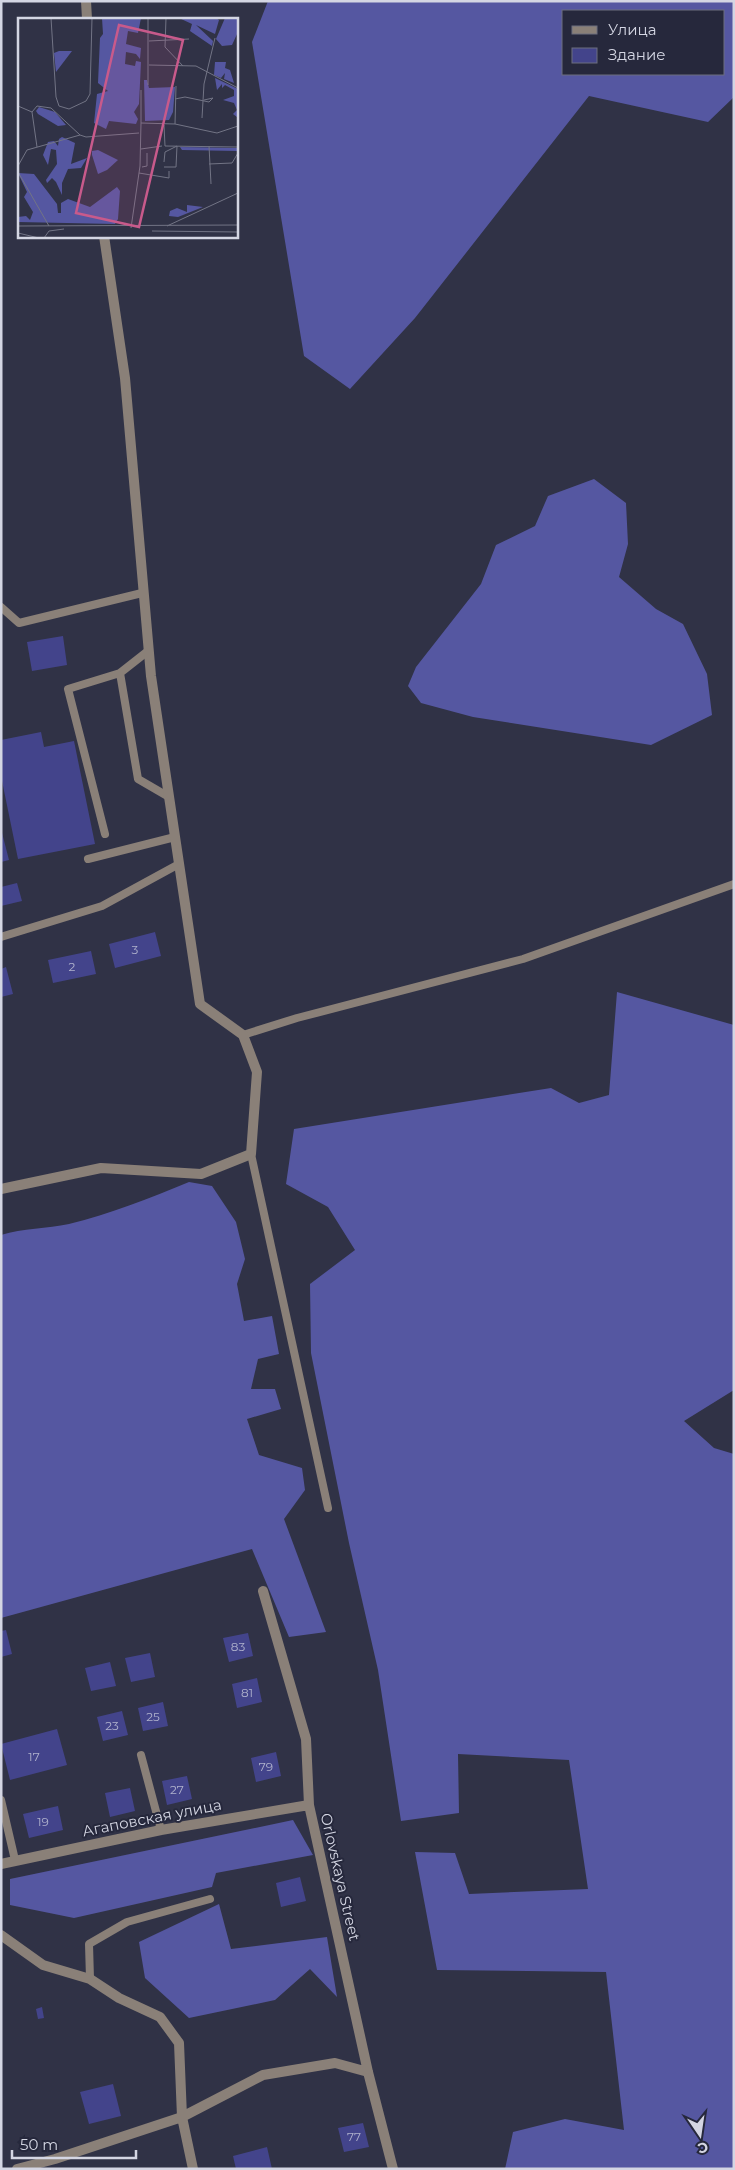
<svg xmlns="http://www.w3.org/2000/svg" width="735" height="2170" font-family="Montserrat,sans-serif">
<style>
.forest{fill:#5557a1;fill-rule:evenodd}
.building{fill:#43448b}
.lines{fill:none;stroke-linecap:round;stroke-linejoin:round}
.service{stroke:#8a8078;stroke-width:8}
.minor{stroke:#8a8078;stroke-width:10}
.labels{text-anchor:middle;stroke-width:4;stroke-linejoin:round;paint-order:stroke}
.number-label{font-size:12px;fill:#b0b2cd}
.street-label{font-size:15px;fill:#d4d6e3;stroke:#26283c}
.inset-road{fill:none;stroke:#727485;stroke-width:1}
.view{fill:#c85a8b;fill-opacity:0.15;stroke:#c85a8b;stroke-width:2.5}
.inset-edge{fill:none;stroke:#d4d6e3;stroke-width:2.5}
</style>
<rect width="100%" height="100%" fill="#303246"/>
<path class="forest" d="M 268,1 L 734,1 L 734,97 L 708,122 L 589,96 L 415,318 L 350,389 L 304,356 L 252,42 ZM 564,11 L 724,11 L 724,74 L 564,74 Z
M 594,479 L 626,503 L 628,544 L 619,577 L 656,609 L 683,624 L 707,674 L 712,715 L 651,745 L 473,717 L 421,703 L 408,686 L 416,667 L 481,584 L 496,545 L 535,526 L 548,496 Z
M 617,992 L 734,1025 L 734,1390 L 684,1421 L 714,1448 L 734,1454 L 734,2169 L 505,2169 L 513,2132 L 565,2119 L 624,2130 L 606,1972 L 437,1970 L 415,1852 L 455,1853 L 469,1894 L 588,1889 L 569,1760 L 458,1754 L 459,1813 L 401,1821 L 378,1670 L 349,1543 L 311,1353 L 310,1284 L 355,1250 L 328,1207 L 286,1184 L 294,1129 L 551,1088 L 579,1103 L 609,1095 Z
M 189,1182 L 212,1186 L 236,1222 L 245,1259 L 237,1284 L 244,1321 L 272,1316 L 279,1354 L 258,1359 L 251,1389 L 275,1389 L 281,1409 L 247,1419 L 259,1455 L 302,1468 L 305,1490 L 284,1519 L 326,1632 L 289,1637 L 252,1549 L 1,1618 L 1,1235 C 23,1228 47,1229 69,1224 C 110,1214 150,1198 189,1182 Z
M 293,1820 L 313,1855 L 216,1873 L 212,1887 L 74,1918 L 10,1905 L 10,1879 Z
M 219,1904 L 231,1949 L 327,1937 L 337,1997 L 310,1969 L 275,2000 L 189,2018 L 145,1978 L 139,1942 Z"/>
<path class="building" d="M 63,636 L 67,665 L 32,671 L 27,642 Z
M 41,732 L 44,747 L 74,741 L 95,844 L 18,859 L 1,776 L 1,740 Z
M 1,829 L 9,860 L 1,862 Z
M 17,883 L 22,901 L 1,906 L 1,887 Z
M 155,932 L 161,956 L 115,968 L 109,944 Z
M 91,951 L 96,974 L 53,983 L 48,960 Z
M 6,967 L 13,994 L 1,997 L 1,969 Z
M 6,1630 L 12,1654 L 1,1657 L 1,1631 Z
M 248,1633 L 253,1656 L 229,1662 L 223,1638 Z
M 150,1653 L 155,1677 L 131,1682 L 125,1658 Z
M 110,1662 L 116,1686 L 91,1691 L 85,1668 Z
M 257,1678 L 262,1702 L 237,1708 L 232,1684 Z
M 163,1702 L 168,1726 L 143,1731 L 138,1708 Z
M 122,1711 L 128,1735 L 103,1741 L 97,1717 Z
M 57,1729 L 67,1765 L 10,1780 L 1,1744 Z
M 276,1752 L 281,1776 L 256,1782 L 251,1758 Z
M 187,1776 L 192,1799 L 167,1805 L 162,1781 Z
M 130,1788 L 135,1811 L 110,1817 L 105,1793 Z
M 58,1806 L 63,1830 L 29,1838 L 23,1814 Z
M 300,1877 L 306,1901 L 281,1907 L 276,1883 Z
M 42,2007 L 44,2018 L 38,2019 L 36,2009 Z
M 113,2084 L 121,2116 L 89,2124 L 80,2092 Z
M 363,2123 L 369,2147 L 344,2152 L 338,2128 Z
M 267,2147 L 272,2169 L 236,2169 L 233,2156 Z"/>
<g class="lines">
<path class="service" d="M 1,607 L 19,623 L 142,593
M 148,651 L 120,673 L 138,779 L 169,797
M 105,834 L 68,689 L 120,673
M 88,859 L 175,837
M 1,937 L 102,906 L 179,864
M 243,1035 L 297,1018 L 523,959 L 734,884
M 251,1154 L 328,1508
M 141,1755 L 161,1830
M 1,1800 L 15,1860
M 90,1979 L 89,1944 L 127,1922 L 210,1899"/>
<path class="minor" d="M 86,1 L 87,19
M 1,1189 L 101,1168 L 201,1174 L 251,1154 L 257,1072 L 243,1035 L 200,1004 L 151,676 L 125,378 L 104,236
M 263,1591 L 306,1739 L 309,1805 L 368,2072 L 393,2169
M 1,1864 L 161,1830 L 309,1805
M 1,1935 L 43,1965 L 90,1979 L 119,1998 L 160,2017 L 179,2043 L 182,2117 L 193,2169
M 17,2169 L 55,2159 L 182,2117 L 263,2075 L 335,2063 L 368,2072"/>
</g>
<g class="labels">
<g class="number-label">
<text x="135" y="954">3</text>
<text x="72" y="971">2</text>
<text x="238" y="1651">83</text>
<text x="247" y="1697">81</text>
<text x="153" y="1721">25</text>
<text x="112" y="1730">23</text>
<text x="34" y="1761">17</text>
<text x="266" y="1771">79</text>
<text x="177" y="1794">27</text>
<text x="43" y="1826">19</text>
<text x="354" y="2141">77</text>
</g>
<g class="street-label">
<text transform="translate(152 1818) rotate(-11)" y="5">Агаповская улица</text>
<text transform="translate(340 1877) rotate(77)" y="5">Orlovskaya Street</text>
</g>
</g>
<g transform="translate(18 18)">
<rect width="220" height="220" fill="#303246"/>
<path d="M 84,0 L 123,0 L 120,15 L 110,13 L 108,26 L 123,30 L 122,41 L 118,36 L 108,34 L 107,46 L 117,48 L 118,43 L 123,44 L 121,86 L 116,94 L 120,101 L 118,106 L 91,103 L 88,111 L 76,105 L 79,76 L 90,73 L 80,65 L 82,20 L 85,16 ZM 161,0 L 198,0 L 201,2 L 197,16 L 178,7 L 195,23 L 194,28 L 172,13 L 174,6 ZM 207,0 L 220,0 L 220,14 L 214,27 L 204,28 L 198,21 ZM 41,33 L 54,33 L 38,54 L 36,35 ZM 197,44 L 208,44 L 207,50 L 212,52 L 216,65 L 206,61 L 207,55 L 203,60 L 196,57 ZM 197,60 L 220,71 L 219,99 L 215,96 L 219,92 L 216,85 L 205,82 L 216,78 L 216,72 L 207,67 L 204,70 L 204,66 L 199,72 ZM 126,62 L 129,62 L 131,70 L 157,69 L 155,94 L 151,102 L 127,103 ZM 21,89 L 37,94 L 48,107 L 40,108 L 20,96 L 18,93 ZM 44,119 L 57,125 L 53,146 L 69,140 L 63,150 L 50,151 L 44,165 L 44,177 L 38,164 L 34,160 L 29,165 L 28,162 L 39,146 L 38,132 L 33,131 L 30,147 L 25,137 L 30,124 L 36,123 L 40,128 L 41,121 ZM 162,129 L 220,130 L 220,133 L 164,132 ZM 80,132 L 100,142 L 89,152 L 80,156 L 74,137 L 74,133 ZM 0,155 L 16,156 L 39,186 L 40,195 L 43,195 L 43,185 L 50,181 L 72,189 L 99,169 L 102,173 L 100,201 L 97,206 L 0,204 L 0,199 L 8,198 L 12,202 L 15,194 L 6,179 L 9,174 ZM 169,187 L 185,189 L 160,199 L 151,198 L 152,193 L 159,190 L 169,194 Z" fill="#5557a1"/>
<path class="inset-road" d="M 33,0 L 38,79 L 41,88 L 51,91 L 68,83 L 72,76 L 74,0M 130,0 L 130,67M 148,0 L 147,29 L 165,48M 131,23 L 171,21M 131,47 L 178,48 L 220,70M 157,81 L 167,79 L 191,84 L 195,80 L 186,82M 0,88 L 14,94 L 19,88 L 33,90 L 62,117 L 68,119 L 121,115M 14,94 L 19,129M 184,100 L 186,66 L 197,20M 123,105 L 123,72M 157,106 L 158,68M 146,107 L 147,128 L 220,129M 191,128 L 193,166M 123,131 L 144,128M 146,144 L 147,134 L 159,128 L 158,149 L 146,149M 191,146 L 214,145 L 220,135M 0,148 L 9,132 L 62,117M 124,149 L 129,148 L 129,135M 0,154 L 31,208M 121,155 L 151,160 L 151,153M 0,208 L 220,207M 149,208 L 220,175M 113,210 L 122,148 L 123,105 L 157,106 L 199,115 L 220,108M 134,213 L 220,214M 0,215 L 21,220M 26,220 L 31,213 L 46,211"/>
<path class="view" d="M 101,7 L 165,22 L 121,209 L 58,195 Z"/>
<rect width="220" height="220" class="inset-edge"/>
</g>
<rect width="735" height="2170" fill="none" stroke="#d4d6e3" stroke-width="5"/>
<rect x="562" y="10" width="162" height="65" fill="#26283c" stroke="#6c6e7f"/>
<rect x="572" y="26" width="25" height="8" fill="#8a8078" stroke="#6c6e7f"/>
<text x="608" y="35" font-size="15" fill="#d4d6e3">Улица</text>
<rect x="572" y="48" width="25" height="15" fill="#43448b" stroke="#6c6e7f"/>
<text x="608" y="60" font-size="15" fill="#d4d6e3">Здание</text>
<g transform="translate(700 2135) rotate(167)" stroke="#26283c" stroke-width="4" paint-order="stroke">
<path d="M0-4L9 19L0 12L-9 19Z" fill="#d4d6e3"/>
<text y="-8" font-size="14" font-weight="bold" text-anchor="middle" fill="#d4d6e3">С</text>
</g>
<path d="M12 2150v8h124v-8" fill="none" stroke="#d4d6e3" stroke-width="2.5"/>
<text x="20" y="2150" font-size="15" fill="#d4d6e3" stroke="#26283c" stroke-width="4" paint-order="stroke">50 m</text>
</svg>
